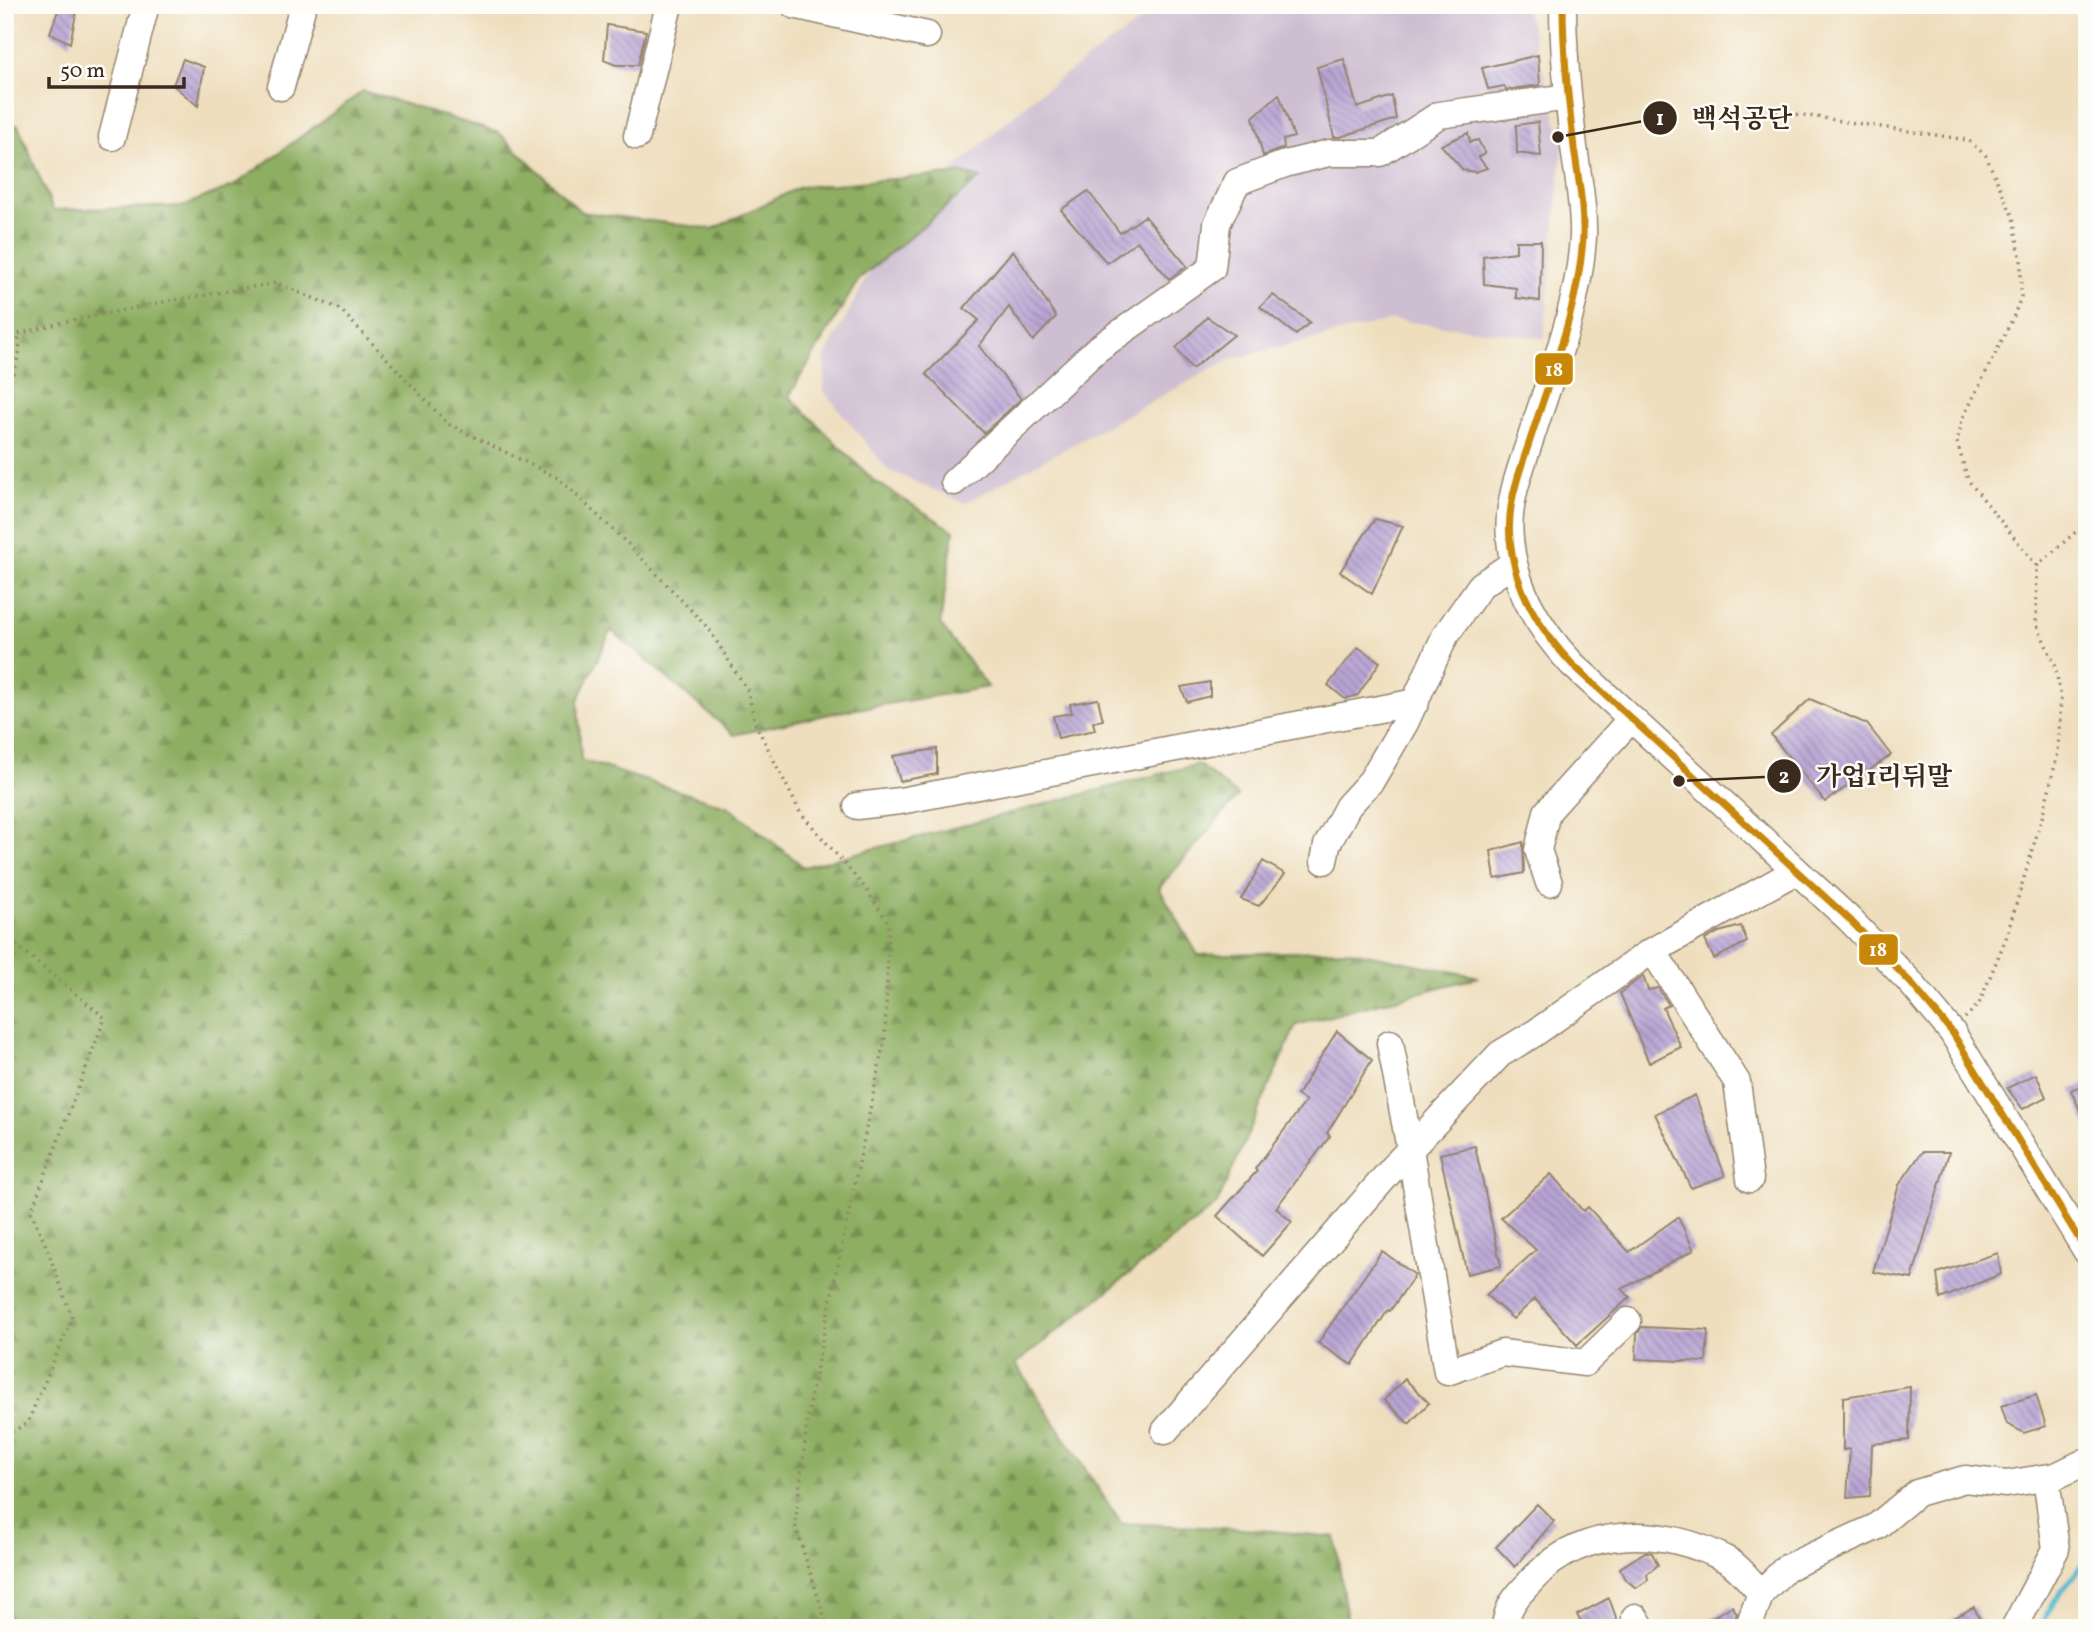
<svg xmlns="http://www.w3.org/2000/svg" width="2092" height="1633" font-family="Vollkorn,'Noto Serif KR',serif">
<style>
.industrial{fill:#cebed1}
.forest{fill:url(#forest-firs);stroke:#646c40;stroke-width:2}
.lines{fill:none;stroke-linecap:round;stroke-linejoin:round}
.stream{stroke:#53bad1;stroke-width:5}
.building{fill:url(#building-back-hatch)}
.minor-casing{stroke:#94846e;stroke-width:29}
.path{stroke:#94846e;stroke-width:3.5;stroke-dasharray:2 5;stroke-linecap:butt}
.minor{stroke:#fff;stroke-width:26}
.bus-1-casing{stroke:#fdfcf7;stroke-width:12}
.bus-1{stroke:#c88708;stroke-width:7}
.leader{fill:none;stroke:#3b2a1e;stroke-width:2.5}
.callout-dot{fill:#3b2a1e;stroke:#fdfcf7;stroke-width:2.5}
.mark-label{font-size:21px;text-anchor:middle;font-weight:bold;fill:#fff}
.callout-label{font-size:26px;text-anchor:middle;font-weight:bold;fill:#3b2a1e;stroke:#fdfcf7;stroke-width:5;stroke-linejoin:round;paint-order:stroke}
.line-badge{stroke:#fdfcf7;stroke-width:2.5}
.badge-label{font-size:19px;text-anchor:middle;font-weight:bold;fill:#fff}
</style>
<defs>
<pattern id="forest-firs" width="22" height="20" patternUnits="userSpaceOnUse" patternTransform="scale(1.75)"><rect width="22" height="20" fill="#8eae62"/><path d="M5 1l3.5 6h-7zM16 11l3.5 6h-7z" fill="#758e50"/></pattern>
<pattern id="building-back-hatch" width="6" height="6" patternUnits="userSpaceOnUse" patternTransform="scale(1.75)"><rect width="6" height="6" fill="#b8a4d4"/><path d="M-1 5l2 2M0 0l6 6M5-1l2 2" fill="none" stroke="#9786ab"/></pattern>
</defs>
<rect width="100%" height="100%" fill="#fdfcf7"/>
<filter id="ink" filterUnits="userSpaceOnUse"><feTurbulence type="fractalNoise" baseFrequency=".0143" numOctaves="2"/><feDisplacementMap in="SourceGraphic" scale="14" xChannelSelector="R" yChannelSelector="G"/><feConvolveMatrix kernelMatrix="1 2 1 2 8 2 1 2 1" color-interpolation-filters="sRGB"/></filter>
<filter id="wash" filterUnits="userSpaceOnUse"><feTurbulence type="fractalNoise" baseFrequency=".00686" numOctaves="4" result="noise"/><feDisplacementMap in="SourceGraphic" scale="28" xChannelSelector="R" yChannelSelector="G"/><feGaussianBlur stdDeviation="1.57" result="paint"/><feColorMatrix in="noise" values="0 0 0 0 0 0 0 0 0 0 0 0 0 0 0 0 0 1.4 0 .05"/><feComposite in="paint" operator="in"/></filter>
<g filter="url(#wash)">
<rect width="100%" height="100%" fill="#eedebd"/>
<path class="industrial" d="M 1163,5 L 1525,5 L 1563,145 L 1544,338 L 1393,320 L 1230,359 L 965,503 L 888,470 L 824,391 L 825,357 L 896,222 L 1034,97 Z"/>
<path class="forest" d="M 363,91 L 499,133 L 581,212 L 713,229 L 800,187 L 963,173 L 981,178 L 859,279 L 789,396 L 873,480 L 954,531 L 940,624 L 988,687 L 839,712 L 734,735 L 611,630 L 578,701 L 581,760 L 729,807 L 804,867 L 1198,764 L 1238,796 L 1159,888 L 1198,955 L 1347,950 L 1479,977 L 1296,1025 L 1217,1204 L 1016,1364 L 1121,1523 L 1260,1530 L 1335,1537 L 1348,1628 L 5,1628 L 5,124 L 18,125 L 53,210 L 183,206 L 235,185 Z"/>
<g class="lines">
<path class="stream" d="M 2040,1628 C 2051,1600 2073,1581 2087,1556"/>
</g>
<g id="blocks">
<path class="building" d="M 60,5 L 78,5 L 70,43 L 50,33 Z
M 607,25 L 646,31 L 638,65 L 616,65 L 604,60 Z
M 1538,55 L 1540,85 L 1506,90 L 1504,86 L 1488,89 L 1482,68 Z
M 183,59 L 204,67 L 198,106 L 173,85 Z
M 1344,59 L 1357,108 L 1392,96 L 1396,119 L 1340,137 L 1334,137 L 1317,67 Z
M 1279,94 L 1294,137 L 1283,140 L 1284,148 L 1263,156 L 1253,117 Z
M 1538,122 L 1541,156 L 1517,153 L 1516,125 Z
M 1468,133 L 1470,142 L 1478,140 L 1485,154 L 1478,157 L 1487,168 L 1475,172 L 1463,170 L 1441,145 Z
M 1088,191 L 1120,233 L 1145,216 L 1187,266 L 1169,279 L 1137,241 L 1107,263 L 1061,210 Z
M 1516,241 L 1541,241 L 1540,301 L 1516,298 L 1516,288 L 1484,284 L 1483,256 L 1516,252 Z
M 1013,250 L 1056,317 L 1033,341 L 1009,307 L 979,346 L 1021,399 L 984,433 L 926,374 L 979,320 L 964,308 Z
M 1273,295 L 1310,322 L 1296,335 L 1260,307 Z
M 1207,317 L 1234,335 L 1192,369 L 1176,348 Z
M 1375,519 L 1403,526 L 1372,594 L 1340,572 Z
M 1358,647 L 1380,662 L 1358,695 L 1345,699 L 1328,685 Z
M 1210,682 L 1210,696 L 1187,702 L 1181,687 Z
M 1098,699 L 1103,720 L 1093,722 L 1095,730 L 1058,738 L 1053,716 L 1072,713 L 1070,704 Z
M 1810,699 L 1867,724 L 1891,755 L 1825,802 L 1771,735 Z
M 937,749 L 937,774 L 900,781 L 893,756 Z
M 1523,842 L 1524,873 L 1495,879 L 1491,851 Z
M 1263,861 L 1285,874 L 1259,906 L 1241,899 Z
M 1741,926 L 1747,942 L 1714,959 L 1705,940 L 1719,932 Z
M 1643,976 L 1648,990 L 1658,988 L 1669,1005 L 1663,1008 L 1681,1047 L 1649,1063 L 1620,993 Z
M 1337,1031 L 1372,1060 L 1327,1133 L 1330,1136 L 1276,1208 L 1292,1222 L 1262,1256 L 1217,1216 L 1257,1171 L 1255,1169 L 1306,1101 L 1297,1095 Z
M 2036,1074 L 2046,1097 L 2023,1109 L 2007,1088 Z
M 2087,1083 L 2087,1127 L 2071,1090 Z
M 1695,1095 L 1725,1176 L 1691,1188 L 1655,1114 Z
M 1475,1146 L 1501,1266 L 1467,1274 L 1440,1154 Z
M 1922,1152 L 1949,1152 L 1912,1279 L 1873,1272 L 1899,1185 Z
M 1551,1174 L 1583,1211 L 1588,1207 L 1629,1252 L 1678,1217 L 1694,1250 L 1622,1289 L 1630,1297 L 1577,1345 L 1535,1299 L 1513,1319 L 1486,1295 L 1536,1250 L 1501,1218 Z
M 1382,1251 L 1415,1275 L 1390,1311 L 1388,1310 L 1352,1365 L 1318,1343 Z
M 1998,1253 L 2001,1274 L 1940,1299 L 1937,1273 Z
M 1642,1327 L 1708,1330 L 1706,1362 L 1636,1359 L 1637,1334 Z
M 1405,1379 L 1429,1403 L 1409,1424 L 1384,1400 Z
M 1910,1387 L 1909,1440 L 1872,1444 L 1870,1496 L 1847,1498 L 1850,1449 L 1843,1450 L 1843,1397 Z
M 2036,1395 L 2046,1426 L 2024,1433 L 2007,1424 L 2001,1406 Z
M 1537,1504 L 1554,1521 L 1515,1567 L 1496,1547 Z
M 1645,1552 L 1652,1553 L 1658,1565 L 1647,1574 L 1648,1580 L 1636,1588 L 1624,1578 L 1620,1568 Z
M 1609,1598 L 1620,1628 L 1584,1628 L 1577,1615 Z
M 1732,1606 L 1737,1613 L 1733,1625 L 1729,1628 L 1694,1628 Z
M 1974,1607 L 1984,1628 L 1937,1628 Z"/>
</g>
</g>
<g filter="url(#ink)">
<use href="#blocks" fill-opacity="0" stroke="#94846e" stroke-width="2"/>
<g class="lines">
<defs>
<path id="minor" d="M 794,5 L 927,35
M 1563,5 C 1563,53 1568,100 1574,147 C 1578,177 1584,207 1583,237 C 1579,304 1554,367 1533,431 C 1522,466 1506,502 1510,539 C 1514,588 1539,629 1572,664 L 1849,919 L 1910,982 L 1952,1032 L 2087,1252
M 281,87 L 303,5
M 637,136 L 669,5
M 112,137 L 146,5
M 954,482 L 1096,350 L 1212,268 L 1217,224 L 1237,182 L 1285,164 L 1329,153 L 1380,153 L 1439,115 L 1568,97
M 857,806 L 900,801 L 1416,702
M 1324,861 L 1327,845 L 1348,806 L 1371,781 L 1405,723 L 1445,636 L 1481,585 L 1514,563
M 1549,883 L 1538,850 L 1547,812 L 1631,719
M 1653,951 L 1737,1082 L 1750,1179
M 1390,1043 L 1410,1149 L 1447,1372 L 1502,1353 L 1585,1363 L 1628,1321
M 1165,1431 L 1399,1161 L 1500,1054 L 1535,1033 L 1647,954 L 1796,871
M 1635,1617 L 1642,1628
M 1505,1628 C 1507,1604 1518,1595 1534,1578 C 1583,1525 1666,1526 1727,1560 C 1740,1567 1751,1583 1761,1593
M 1748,1628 L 1761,1593 L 1786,1568 L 1876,1527 L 1917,1493 L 1965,1479 L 2006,1484 L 2056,1476 L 2087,1461
M 2014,1628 L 2056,1549 L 2046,1478"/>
</defs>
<use href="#minor" class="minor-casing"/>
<path class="path" d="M 1769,110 L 1968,140 L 1986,156 L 2013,217 L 2021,261 L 2021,297 L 2013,318 L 1962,420 L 1957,442 L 1968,480 L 2037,566 L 2036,623 L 2055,665 L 2061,698 L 2058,753 L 2043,814 L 2006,938 L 1979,1004 L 1965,1018
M 5,332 L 18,334 L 64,322 L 169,301 L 276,283 L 340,309 L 448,424 L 558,478 L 629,545 L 708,628 L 748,691 L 755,723 L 800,812 L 866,889 L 889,924 L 885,1037 L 810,1400 L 795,1525 L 828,1628
M 5,401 L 20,350 L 18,334
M 2037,566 L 2087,522
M 5,936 L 105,1018 L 31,1212 L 47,1248 L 72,1318 L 27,1424 L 5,1435"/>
<use href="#minor" class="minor"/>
<defs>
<path id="bus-1" d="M 1563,5 C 1563,53 1568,100 1574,147 C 1578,177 1584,207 1583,237 C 1579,304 1554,367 1533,431 C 1522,466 1506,502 1510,539 C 1514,588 1539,629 1572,664 L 1849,919 L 1910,982 L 1952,1032 L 2087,1252"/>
</defs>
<use href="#bus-1" class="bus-1-casing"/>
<use href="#bus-1" class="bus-1"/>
</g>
</g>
<path class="leader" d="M1558 137L1660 118M1679 781L1784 776"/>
<g class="callout-dot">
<circle cx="1558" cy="137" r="7"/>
<circle cx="1679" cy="781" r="7"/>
<circle cx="1660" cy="118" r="18"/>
<circle cx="1784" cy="776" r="18"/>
</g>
<g class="mark-label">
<text x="1660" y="125">1</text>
<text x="1784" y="783">2</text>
</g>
<g class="callout-label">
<text x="1742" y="127">백석공단</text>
<text x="1884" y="785">가업1리뒤말</text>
</g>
<g class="line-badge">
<rect x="1534" y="352" width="40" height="34" rx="7" fill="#c88708"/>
<rect x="1858" y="933" width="41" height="33" rx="7" fill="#c88708"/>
</g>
<g class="badge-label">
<text x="1554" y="376">18</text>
<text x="1878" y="956">18</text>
</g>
<rect width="2092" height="1633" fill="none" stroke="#fdfcf7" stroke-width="28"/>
<path d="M49 77v10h135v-10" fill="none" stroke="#3b2a1e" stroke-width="3.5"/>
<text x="60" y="77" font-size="21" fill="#3b2a1e" stroke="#fdfcf7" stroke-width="5" paint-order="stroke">50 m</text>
</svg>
